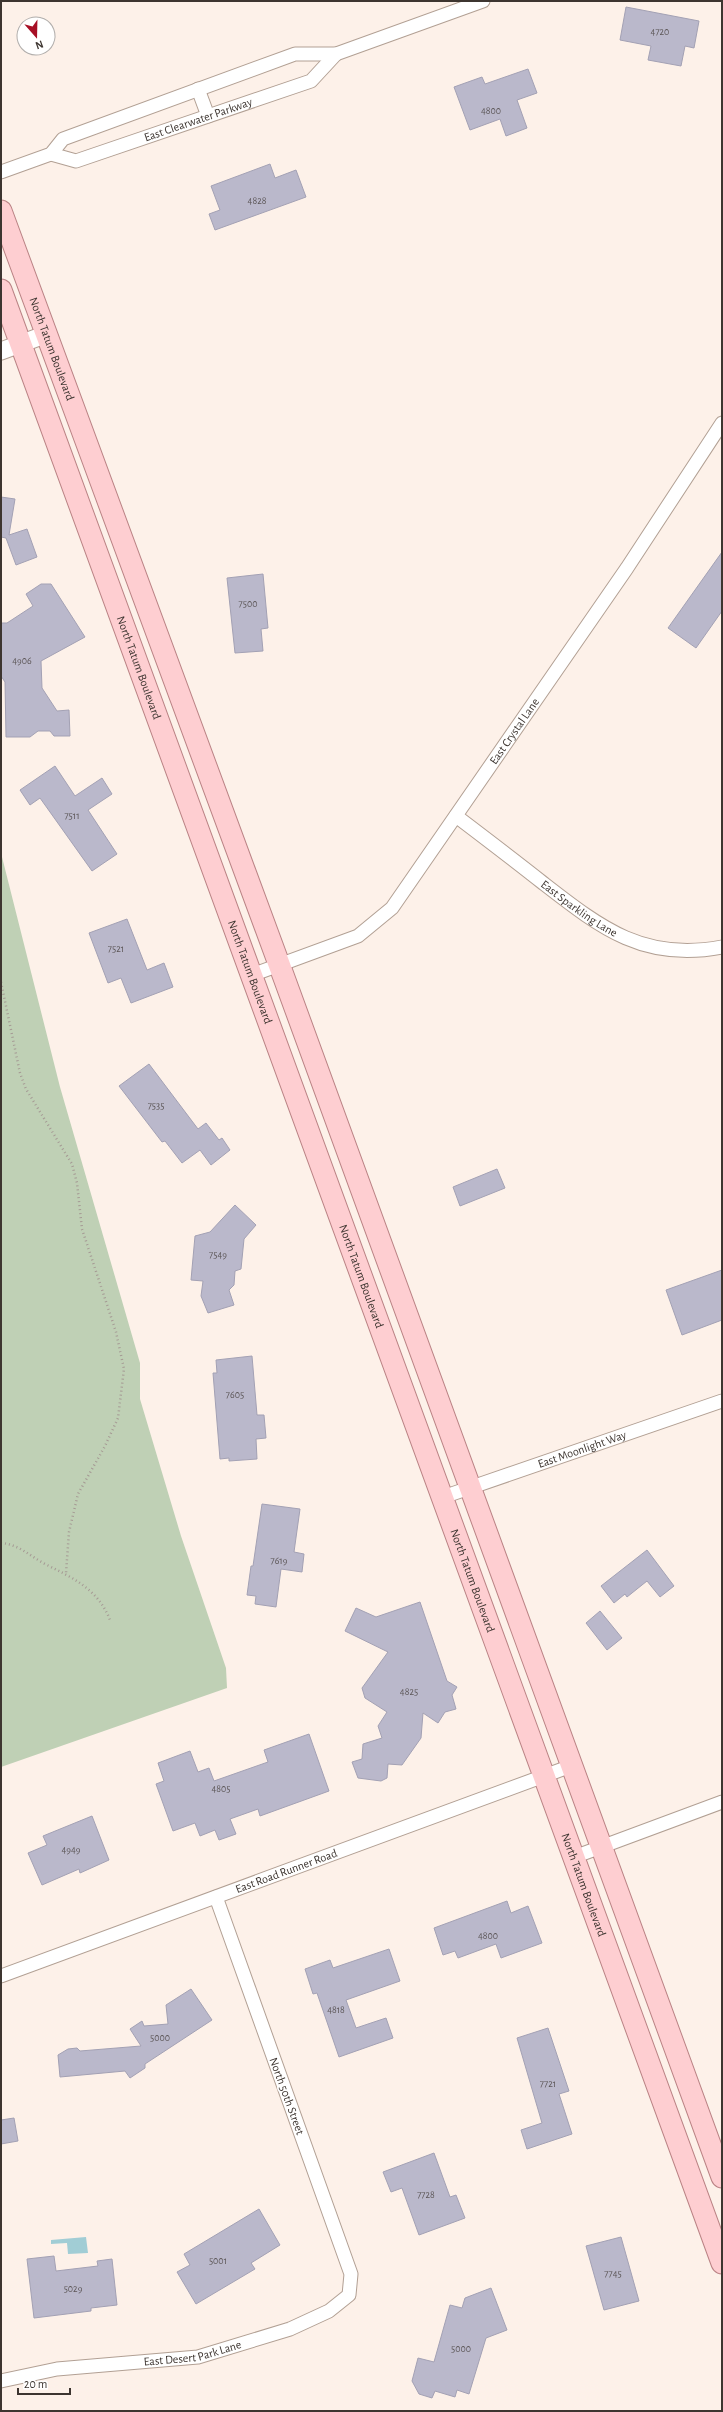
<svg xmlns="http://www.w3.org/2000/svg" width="723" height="2412" font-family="'Alegreya Sans',sans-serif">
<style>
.green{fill:#bfd0b5}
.water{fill:#a1cdd5}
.building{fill:#bab8cb;stroke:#a3a1b4}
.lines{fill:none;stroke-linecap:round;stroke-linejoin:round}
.minor-casing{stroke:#b2a094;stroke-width:15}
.tertiary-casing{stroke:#b2a094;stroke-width:19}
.primary-casing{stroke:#ba8385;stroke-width:23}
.path{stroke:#a59a94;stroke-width:2.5;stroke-dasharray:1 3;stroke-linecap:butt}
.minor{stroke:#fff;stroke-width:13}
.tertiary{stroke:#fff;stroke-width:17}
.primary{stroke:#feced1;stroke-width:21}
.labels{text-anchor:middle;stroke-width:3;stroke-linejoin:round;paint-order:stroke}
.number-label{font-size:10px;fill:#5c5657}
.street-label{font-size:12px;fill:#3d3530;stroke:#fff}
</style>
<rect width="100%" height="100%" fill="#fdf1e9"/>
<path class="green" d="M 1,853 L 60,1087 L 140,1363 L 140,1399 L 181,1536 L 226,1668 L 227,1688 L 1,1767 Z"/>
<path class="water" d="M 86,2237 L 88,2253 L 68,2254 L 67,2243 L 51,2244 L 51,2240 Z"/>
<path class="building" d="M 626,7 L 699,21 L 694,48 L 685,46 L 681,66 L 648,60 L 651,46 L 620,40 Z
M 528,69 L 537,93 L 517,100 L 527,128 L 506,136 L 500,119 L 470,130 L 454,87 L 482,77 L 485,84 Z
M 270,164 L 275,178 L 296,170 L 306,197 L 215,230 L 209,214 L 220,210 L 211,186 Z
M 1,497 L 15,499 L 9,535 L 27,529 L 37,557 L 16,565 L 6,538 L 1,537 Z
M 722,552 L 722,611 L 696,648 L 668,628 Z
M 263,574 L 268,628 L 261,629 L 263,651 L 235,653 L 227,578 Z
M 41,584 L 51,584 L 85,637 L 41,661 L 42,688 L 57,711 L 69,710 L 70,736 L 54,736 L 50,731 L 38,731 L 30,737 L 6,737 L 5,682 L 1,676 L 1,623 L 7,623 L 33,606 L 26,594 Z
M 55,766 L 75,796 L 102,778 L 112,794 L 88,810 L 117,854 L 92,871 L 40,798 L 30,805 L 20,790 Z
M 127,919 L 147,970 L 164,963 L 173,987 L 131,1003 L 121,978 L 108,983 L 89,933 Z
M 149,1064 L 198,1129 L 206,1123 L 219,1140 L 222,1138 L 230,1150 L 211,1165 L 200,1150 L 182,1163 L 165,1141 L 162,1142 L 119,1086 Z
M 497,1169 L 505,1188 L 460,1206 L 453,1187 Z
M 235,1205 L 256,1225 L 244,1239 L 241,1269 L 235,1271 L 234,1285 L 229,1290 L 234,1305 L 208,1313 L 201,1296 L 203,1281 L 191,1280 L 195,1236 L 210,1232 Z
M 722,1270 L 722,1320 L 682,1335 L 666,1290 Z
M 252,1356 L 257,1415 L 264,1415 L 266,1438 L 256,1439 L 257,1459 L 229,1461 L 229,1458 L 220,1459 L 213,1373 L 217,1373 L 216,1360 Z
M 262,1504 L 300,1509 L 294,1552 L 304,1554 L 302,1572 L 281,1569 L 276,1607 L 255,1604 L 256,1596 L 247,1595 L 251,1566 L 253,1566 Z
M 647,1550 L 674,1586 L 660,1597 L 647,1581 L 627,1597 L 625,1594 L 614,1603 L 601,1586 Z
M 420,1602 L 447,1681 L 457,1687 L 452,1695 L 456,1709 L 445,1712 L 438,1723 L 423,1713 L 421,1738 L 402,1765 L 388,1764 L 387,1778 L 381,1781 L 358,1778 L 352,1762 L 362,1759 L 363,1744 L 382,1738 L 378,1726 L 387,1712 L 365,1698 L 362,1688 L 388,1652 L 345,1631 L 356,1608 L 376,1617 Z
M 600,1611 L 622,1638 L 607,1650 L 586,1623 Z
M 309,1734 L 329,1791 L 260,1816 L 258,1809 L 230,1819 L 236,1834 L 219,1840 L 215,1830 L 200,1836 L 195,1823 L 173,1831 L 156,1784 L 164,1781 L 158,1763 L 190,1751 L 198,1772 L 209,1768 L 214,1781 L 268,1762 L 264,1750 Z
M 92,1816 L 109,1860 L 80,1873 L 79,1869 L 42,1885 L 28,1853 L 47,1845 L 43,1836 Z
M 507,1901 L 511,1913 L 528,1906 L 542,1943 L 501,1958 L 496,1944 L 458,1958 L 455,1951 L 443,1955 L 434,1928 Z
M 389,1949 L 400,1981 L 346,2000 L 356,2028 L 386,2018 L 393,2038 L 339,2057 L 317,1993 L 313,1994 L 305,1969 L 330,1960 L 333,1968 Z
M 191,1989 L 212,2020 L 145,2064 L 145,2068 L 130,2078 L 125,2071 L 60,2077 L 58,2055 L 68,2049 L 77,2048 L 80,2051 L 141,2046 L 130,2029 L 142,2021 L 144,2026 L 168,2024 L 166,2005 Z
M 548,2028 L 569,2091 L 559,2094 L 572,2134 L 527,2149 L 521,2130 L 542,2123 L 517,2038 Z
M 14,2118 L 18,2141 L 1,2144 L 1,2120 Z
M 434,2153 L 450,2197 L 456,2195 L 465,2218 L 419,2235 L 402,2188 L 391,2192 L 383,2172 Z
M 259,2209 L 280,2245 L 251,2263 L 255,2269 L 196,2304 L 177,2272 L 190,2265 L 184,2254 Z
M 621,2237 L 639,2301 L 604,2310 L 586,2246 Z
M 54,2256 L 56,2271 L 98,2266 L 97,2261 L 112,2259 L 117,2305 L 91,2308 L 91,2311 L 34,2318 L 27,2259 Z
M 491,2288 L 507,2330 L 486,2338 L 469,2394 L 457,2390 L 455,2397 L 435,2391 L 432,2398 L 419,2394 L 412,2381 L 418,2358 L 434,2362 L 450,2305 L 462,2308 L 465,2298 Z"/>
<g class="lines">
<defs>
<g id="minor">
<path d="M 198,89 L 208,116"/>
<path id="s1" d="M 51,154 L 76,161 L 311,81 L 336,54"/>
<path d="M 1,172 L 51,154 L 63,139 L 295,54 L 336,54 L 483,1"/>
<path id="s2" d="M 456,816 C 485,838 514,860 543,883 C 601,928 644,962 722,947"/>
<path id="s3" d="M 252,975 L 358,936 L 392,908 L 627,568 L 722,423"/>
<path id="s4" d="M 443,1497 L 722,1401"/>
<path d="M 574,1857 L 722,1802"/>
<path id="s5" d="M 1,1976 L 571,1766"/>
<path id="s6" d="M 1,2381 L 57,2369 L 198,2357 L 290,2329 L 329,2311 L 349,2295 L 351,2274 L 216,1897"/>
</g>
<path id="tertiary" d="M 1,351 L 47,334"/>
<g id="primary">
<path id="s7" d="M 1,211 L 279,964 L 722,2177"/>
<path id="s8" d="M 1,290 L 722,2263"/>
</g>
</defs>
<use href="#minor" class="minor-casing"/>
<use href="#tertiary" class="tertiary-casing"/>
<use href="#primary" class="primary-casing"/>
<path class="path" d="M 1,982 L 20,1073 L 26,1089 L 72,1164 L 77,1183 L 82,1229 L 116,1332 L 124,1369 L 118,1418 L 105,1446 L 78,1494 L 69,1532 L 66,1573
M 1,1543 C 18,1544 30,1556 45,1564 C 73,1578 98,1589 110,1620"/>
<use href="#minor" class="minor"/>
<use href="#tertiary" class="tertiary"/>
<use href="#primary" class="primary"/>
</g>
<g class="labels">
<g class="number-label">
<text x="660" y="35">4720</text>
<text x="491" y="114">4800</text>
<text x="257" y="204">4828</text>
<text x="248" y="607">7500</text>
<text x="22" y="664">4906</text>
<text x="72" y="819">7511</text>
<text x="116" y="952">7521</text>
<text x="156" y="1109">7535</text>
<text x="218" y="1258">7549</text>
<text x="235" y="1398">7605</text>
<text x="279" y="1564">7619</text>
<text x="409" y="1695">4825</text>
<text x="221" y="1792">4805</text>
<text x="71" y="1853">4949</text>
<text x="488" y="1939">4800</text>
<text x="336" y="2013">4818</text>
<text x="160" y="2041">5000</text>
<text x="548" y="2087">7721</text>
<text x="426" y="2198">7728</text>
<text x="218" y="2264">5001</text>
<text x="613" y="2277">7745</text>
<text x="73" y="2292">5029</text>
<text x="461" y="2352">5000</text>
</g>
<g class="street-label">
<text dy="4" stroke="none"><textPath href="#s1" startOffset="155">East Clearwater Parkway</textPath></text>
<text dy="4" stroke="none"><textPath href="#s7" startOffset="147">North Tatum Boulevard</textPath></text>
<text dy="4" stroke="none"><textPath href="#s8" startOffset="402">North Tatum Boulevard</textPath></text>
<text dy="4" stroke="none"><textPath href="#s3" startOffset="372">East Crystal Lane</textPath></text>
<text dy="4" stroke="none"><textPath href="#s2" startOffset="154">East Sparkling Lane</textPath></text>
<text dy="4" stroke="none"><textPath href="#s8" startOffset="726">North Tatum Boulevard</textPath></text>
<text dy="4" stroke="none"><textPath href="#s8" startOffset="1050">North Tatum Boulevard</textPath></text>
<text dy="4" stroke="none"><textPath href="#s4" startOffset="147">East Moonlight Way</textPath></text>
<text dy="4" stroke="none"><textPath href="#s8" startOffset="1374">North Tatum Boulevard</textPath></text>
<text dy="4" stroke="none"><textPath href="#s5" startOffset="304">East Road Runner Road</textPath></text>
<text dy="4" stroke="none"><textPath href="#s8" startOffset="1698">North Tatum Boulevard</textPath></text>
<text transform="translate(287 2096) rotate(70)" y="4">North 50th Street</text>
<text dy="4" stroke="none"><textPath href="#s6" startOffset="194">East Desert Park Lane</textPath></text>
</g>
</g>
<rect width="723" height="2412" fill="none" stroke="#3d3530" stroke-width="4"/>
<g transform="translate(36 36) rotate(160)"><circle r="19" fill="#ffffff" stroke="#b1aeac"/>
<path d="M0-3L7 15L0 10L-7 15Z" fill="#a70f25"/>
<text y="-6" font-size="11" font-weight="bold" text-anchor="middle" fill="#3d3530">N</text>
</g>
<path d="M18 2388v6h52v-6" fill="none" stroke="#3d3530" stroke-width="2"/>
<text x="24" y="2388" font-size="12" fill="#3d3530" stroke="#ffffff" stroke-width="3" paint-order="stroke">20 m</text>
</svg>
